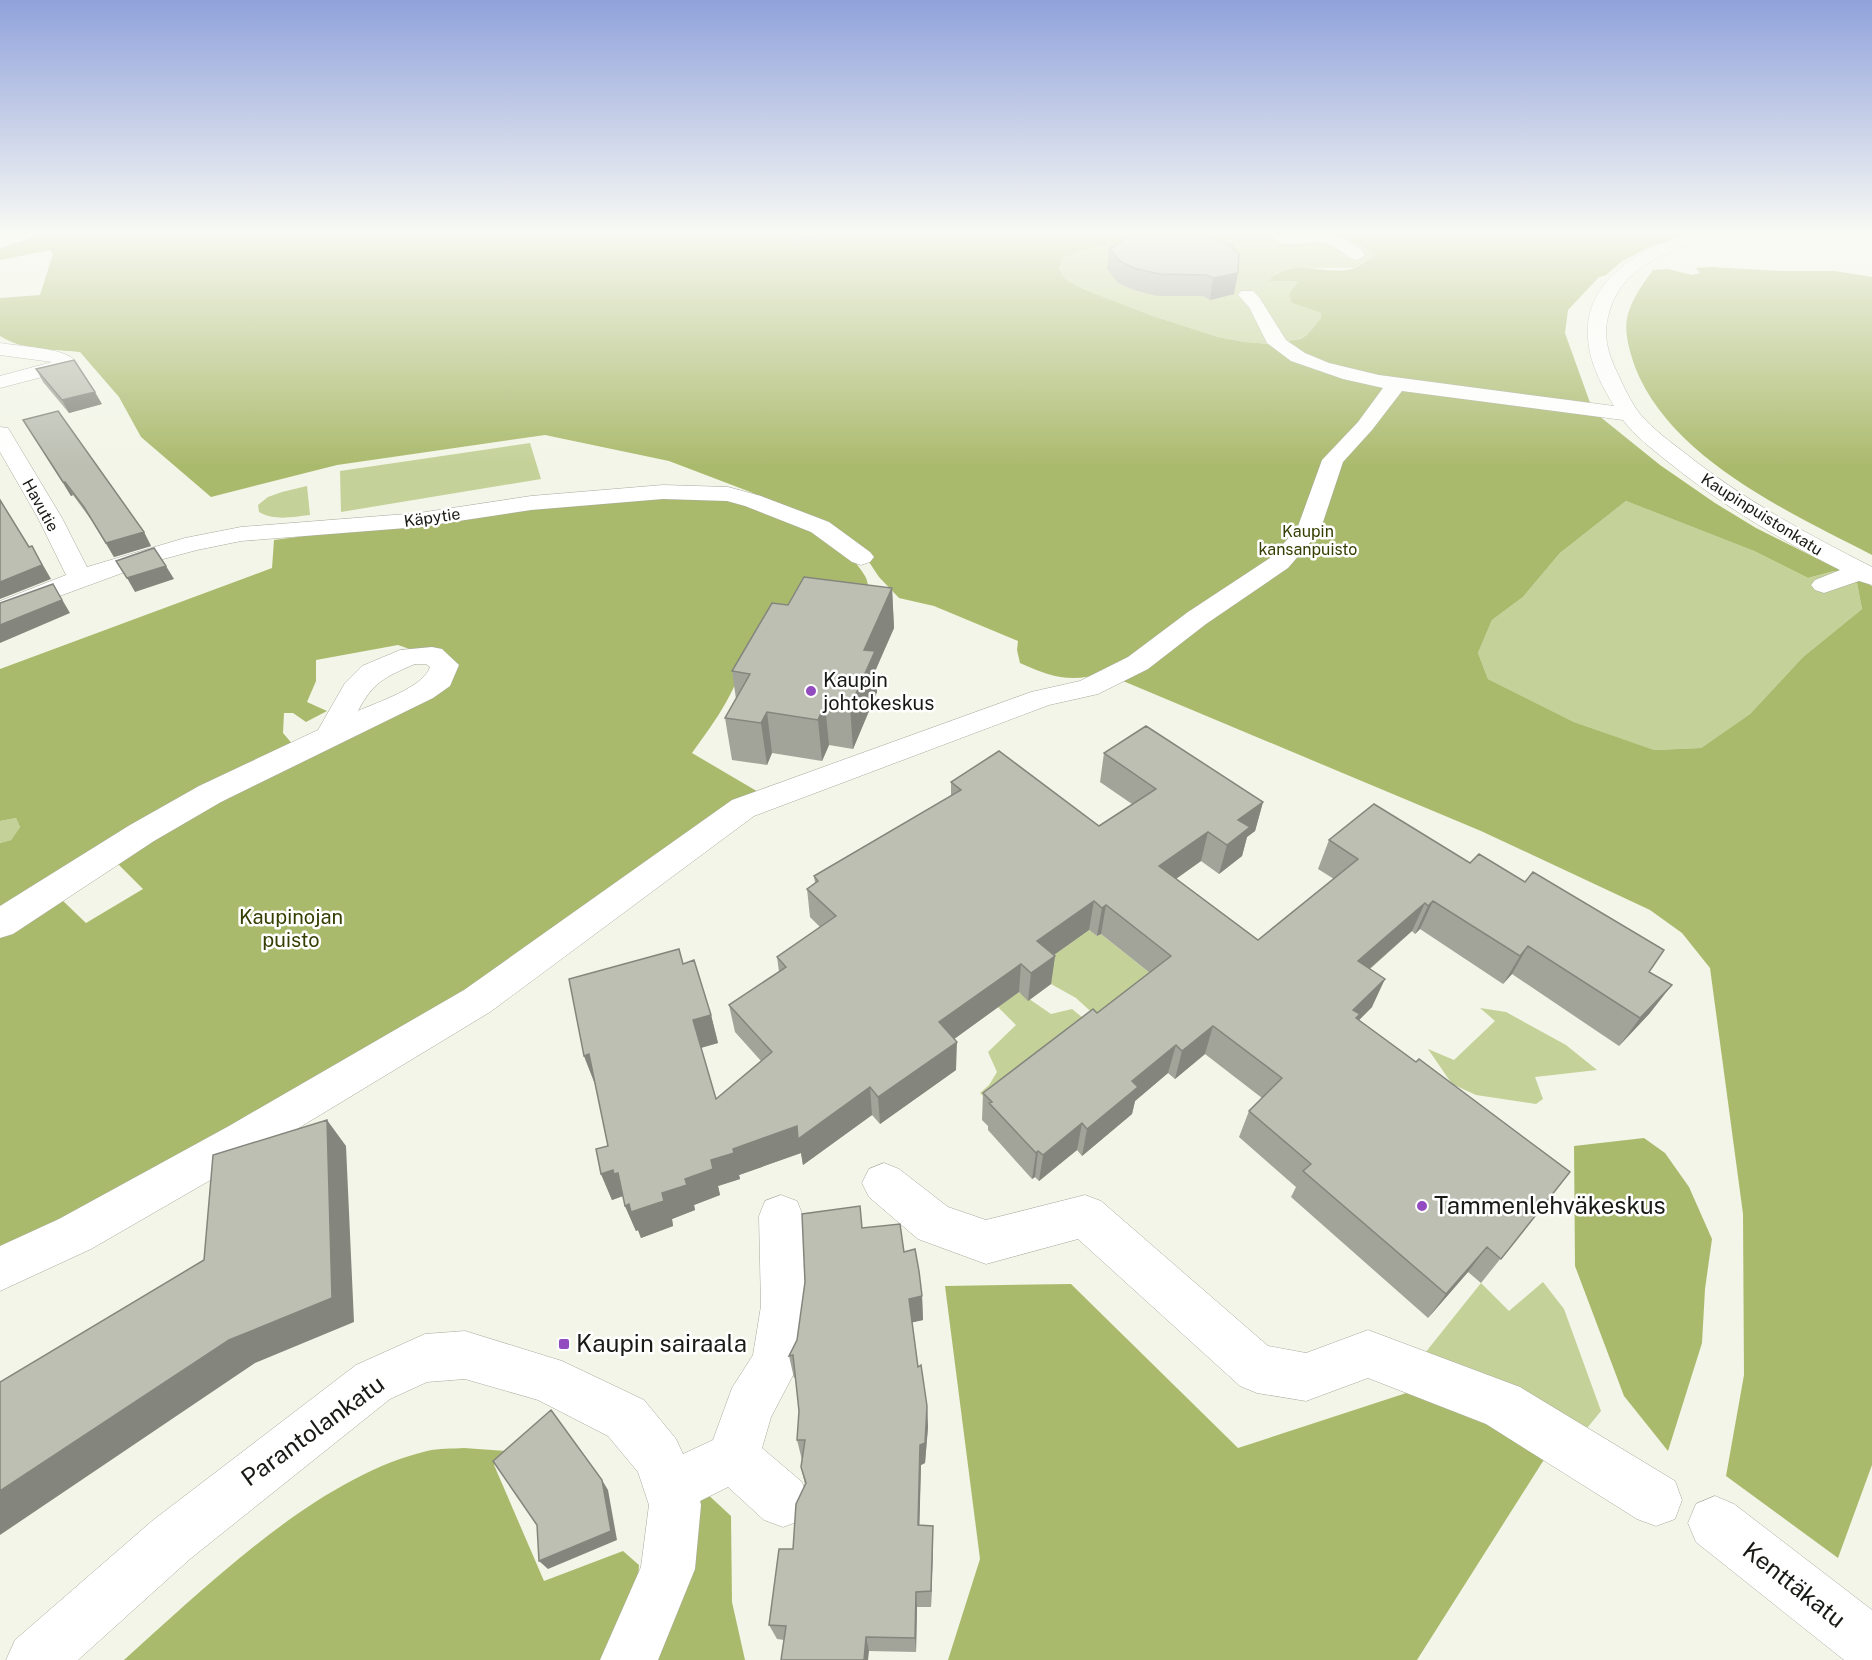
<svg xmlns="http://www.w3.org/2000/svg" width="1872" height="1660" font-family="'Public Sans',sans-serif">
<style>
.green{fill:#c4d198}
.forest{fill:#aaba6d;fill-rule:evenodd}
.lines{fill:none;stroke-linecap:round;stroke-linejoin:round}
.stream{stroke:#ac87c8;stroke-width:4.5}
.minor-casing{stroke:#a7aa9d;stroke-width:1}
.minor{fill:#fff;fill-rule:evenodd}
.wall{fill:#a2a499}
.shaded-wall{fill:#84867d}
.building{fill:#bcbfb2;stroke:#84867d;stroke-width:1.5}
.poi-dot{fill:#924cc0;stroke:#fff;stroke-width:2}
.labels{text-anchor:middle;stroke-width:5;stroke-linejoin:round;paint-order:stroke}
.far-street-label{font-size:16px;fill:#181a15;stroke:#fff}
.far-park-label{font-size:16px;fill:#363f02;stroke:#fff}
.poi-label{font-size:20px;fill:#181a15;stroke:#fff;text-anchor:start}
.park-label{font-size:20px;fill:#363f02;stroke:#fff}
.near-poi-label{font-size:24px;fill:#181a15;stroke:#fff;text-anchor:start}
.near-street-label{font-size:24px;fill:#181a15;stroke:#fff}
</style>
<rect width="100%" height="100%" fill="#f2f5e7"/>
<path class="green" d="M 1254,234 C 1293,234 1345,226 1375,255 L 1354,268 L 1288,268 L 1275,274 L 1299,281 L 1292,303 L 1321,313 L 1321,318 L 1307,335 L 1299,339 L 1270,344 L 1245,342 L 1218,337 L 1153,316 L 1083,289 L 1066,280 L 1059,269 L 1062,258 L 1091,246 L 1122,242 Z
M 530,443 L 541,479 L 341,512 L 340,471 Z
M 307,486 L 310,515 C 292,517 275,521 259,512 L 258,505 L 268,497 L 282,492 Z
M 1626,501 L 1754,551 L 1808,578 L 1834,571 L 1857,583 L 1862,609 L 1803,657 L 1750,714 L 1701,748 L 1653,750 L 1574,722 L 1488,679 L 1478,653 L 1492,620 L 1523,597 L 1560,553 Z
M 16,818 L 20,827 L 11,840 L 0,843 L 0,821 Z
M 1089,930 L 1097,936 L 1101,934 L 1165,985 L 1109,1028 L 1076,998 L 1051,984 L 1034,969 Z
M 1019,992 L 1051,1014 L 1072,1009 L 1094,1027 L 996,1109 L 980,1093 L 989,1085 L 997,1072 L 988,1052 L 1016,1025 L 998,1007 Z
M 1480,1008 L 1506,1012 L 1566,1045 L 1597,1070 L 1535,1077 L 1543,1099 L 1536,1104 L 1476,1095 L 1452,1084 L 1428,1049 L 1454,1060 L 1495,1021 Z
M 1543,1282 L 1564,1309 L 1601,1411 L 1579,1438 L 1417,1363 L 1481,1283 L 1509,1311 Z"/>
<path class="forest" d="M 44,234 L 1254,234 C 1241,236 1227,241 1213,242 C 1162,245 1111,235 1063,258 L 1059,269 L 1066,280 L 1083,289 L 1153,316 L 1218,337 L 1245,342 L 1270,344 L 1300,339 L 1307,335 L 1321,318 L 1321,313 L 1292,303 L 1289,294 L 1299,281 L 1269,281 C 1292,254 1325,278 1355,268 C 1361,265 1369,259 1375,255 C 1360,240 1341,238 1321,234 L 1692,234 L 1651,246 L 1621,262 L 1606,275 L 1599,277 L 1568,310 L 1565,333 L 1593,411 L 1660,465 L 1715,503 L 1756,528 L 1872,586 L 1872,1465 L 1838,1558 L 1726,1476 L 1744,1375 L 1743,1214 L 1710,968 L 1682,933 L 1650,910 L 1481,831 L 1104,673 C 1070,683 1051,677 1020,663 L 1017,650 L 1018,641 L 934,606 L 899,598 L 879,577 L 865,556 L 753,493 L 669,461 L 545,435 L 337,465 L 211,497 L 141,437 L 119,397 L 80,352 C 54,349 23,351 0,336 L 0,298 L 40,295 L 53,254 L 50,250 L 0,260 L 0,248 ZM 1626,501 L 1754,551 L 1808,578 L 1834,571 L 1857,583 L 1862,609 L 1803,657 L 1750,714 L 1701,748 L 1654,750 L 1574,722 L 1488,679 L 1478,653 L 1492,620 L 1523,597 L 1560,553 Z
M 1711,267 L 1782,271 L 1835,271 L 1872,277 L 1872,555 C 1789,512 1671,459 1635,367 C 1630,352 1624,334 1627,318 C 1631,300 1642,285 1653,270 L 1668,269 L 1692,275 L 1700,273 L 1696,268 Z
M 712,496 C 759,507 840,531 865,576 C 868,581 869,591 870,598 L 772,631 L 747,645 C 741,686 716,720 692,753 L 760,793 L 461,1004 L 0,1263 L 0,929 L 61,899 L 86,923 L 143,889 L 112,858 L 453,671 L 418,652 L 398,645 L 316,660 L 316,681 L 307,702 L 327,711 L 306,722 L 293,713 L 284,713 L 283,733 L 295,747 L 0,916 L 0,843 L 11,840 L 20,827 L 16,818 L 0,821 L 0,669 L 272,568 L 274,540 L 542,505 Z
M 1644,1138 L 1665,1153 L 1689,1187 L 1712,1239 L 1705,1289 L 1702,1343 L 1668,1451 L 1624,1396 L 1575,1266 L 1574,1146 Z
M 1071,1284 L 1238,1448 L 1440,1382 L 1545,1458 L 1417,1660 L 948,1660 L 980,1559 L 945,1286 Z
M 464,1448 L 506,1451 L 494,1465 L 544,1581 L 623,1551 L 639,1565 L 637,1599 L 603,1660 L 124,1660 C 207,1586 317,1477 427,1451 C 439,1448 452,1449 464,1448 Z
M 703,1490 L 731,1516 L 732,1602 L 745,1660 L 657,1660 L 692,1551 Z"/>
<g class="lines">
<path class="stream" d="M 797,240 L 824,234"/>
<defs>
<path id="minor" d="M 12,234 L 36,234 L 34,237 L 0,248 L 0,238 Z
M 1290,234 C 1317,234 1348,231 1365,255 L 1357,260 C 1343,256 1338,244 1318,242 C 1306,241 1284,249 1276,240 L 1278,237 Z
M 1688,234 L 1713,234 L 1711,237 C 1667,251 1619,267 1608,317 C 1603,335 1608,353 1616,370 C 1623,385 1630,401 1640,414 C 1653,429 1669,441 1685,453 C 1742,499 1807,534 1872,567 L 1872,585 L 1859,581 L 1824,593 L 1815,590 L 1811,585 L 1815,580 L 1840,570 C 1779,539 1720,504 1667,461 C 1651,448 1635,436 1623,420 L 1402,391 L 1372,430 L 1343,462 L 1320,531 L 1288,568 L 1206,624 L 1148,669 L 1098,694 L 1049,705 L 754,816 L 490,1012 L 259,1152 L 91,1249 L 0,1291 L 0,1246 L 59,1219 L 229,1126 L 464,990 L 732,800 L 1031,692 L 1080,681 L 1128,657 L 1188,612 L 1270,558 L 1297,529 L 1322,460 L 1358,422 L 1383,388 L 1343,379 L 1291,361 L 1267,343 L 1249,307 L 1238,295 L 1241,291 L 1253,291 L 1259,297 L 1286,340 L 1305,353 L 1329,363 L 1379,375 L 1614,406 C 1602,386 1589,362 1588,338 C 1583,280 1642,248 1688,234 Z
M 0,343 C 16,346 65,348 74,360 L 65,371 L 0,388 L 0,376 L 52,362 L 0,355 Z
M 0,427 L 8,428 L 62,518 L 87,567 L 185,538 L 241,527 L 419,513 L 531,496 L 663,485 L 728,487 L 761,496 L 829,522 L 870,552 L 874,557 L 870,562 L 861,565 L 852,562 L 811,532 L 745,506 L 727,501 L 663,499 L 531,510 L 419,527 L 241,541 L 197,550 L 152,562 L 0,618 L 0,601 L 66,575 L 38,518 L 0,452 Z
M 432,647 L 442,649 L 459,665 L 450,686 L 433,698 L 221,802 L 154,841 L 13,934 L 0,938 L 0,906 L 130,825 L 199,786 L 318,730 L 345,683 L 362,666 L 400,650 ZM 415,664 L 426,664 L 430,667 C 423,688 377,702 358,711 C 373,682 385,677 415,664 Z
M 884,1163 L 899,1169 L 948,1207 L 986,1220 L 1085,1195 L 1101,1201 L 1268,1346 L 1306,1353 L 1368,1330 L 1520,1387 L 1675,1481 L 1682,1500 L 1675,1519 L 1656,1526 L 1637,1519 L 1486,1424 L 1368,1378 L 1306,1401 L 1257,1393 L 1240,1386 L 1078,1239 L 986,1264 L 918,1239 L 869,1197 L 862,1183 L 869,1169 Z
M 781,1195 L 797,1201 L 803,1216 L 807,1306 L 800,1362 L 771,1417 L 762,1448 L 802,1482 L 809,1501 L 802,1520 L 783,1527 L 764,1520 L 728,1487 L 700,1501 L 701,1505 L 695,1569 L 658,1660 L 600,1660 L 641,1567 L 649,1505 L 638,1472 L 608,1436 L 538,1400 L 465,1379 L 427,1382 L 390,1399 L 190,1559 L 78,1660 L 6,1660 L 15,1640 L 152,1521 L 356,1365 L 425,1334 L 465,1331 L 562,1361 L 644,1400 L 676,1439 L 683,1454 L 713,1440 L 732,1388 L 753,1355 L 761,1306 L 759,1216 L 765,1201 Z
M 1715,1496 L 1734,1504 L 1872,1610 L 1872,1660 L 1844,1660 L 1696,1542 L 1688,1523 L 1696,1504 Z"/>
</defs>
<use href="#minor" class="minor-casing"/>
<use href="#minor" class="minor"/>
</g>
<path class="wall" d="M 1178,234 L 1234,294 L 1210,300 L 1203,296 L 1157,296 L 1134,290 L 1118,283 L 1107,269 L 1109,249 Z
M 36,369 L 102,404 L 69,413 L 43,382 Z
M 23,420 L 144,532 L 151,546 L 114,557 L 92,521 L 73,495 L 71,496 Z
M 892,588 L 894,628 L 876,669 L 877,692 L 853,749 L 829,745 L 822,761 L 772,753 L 767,765 L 732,760 L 725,718 L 736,699 L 732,671 L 788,605 Z
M 1104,753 L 1263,802 L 1255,831 L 1247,837 L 1242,856 L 1219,874 L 1201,861 L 1176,879 L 1258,940 L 1334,879 L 1318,869 L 1329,840 L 1649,972 L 1650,1013 L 1619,1046 L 1512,974 L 1503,984 L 1420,929 L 1415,934 L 1412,931 L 1370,969 L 1372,1007 L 1359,1020 L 1416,1062 L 1570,1172 L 1481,1283 L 1468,1272 L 1428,1318 L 1291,1197 L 1296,1187 L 1239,1137 L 1249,1111 L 1262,1098 L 1205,1054 L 1175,1079 L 1168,1073 L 1135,1101 L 1132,1114 L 1082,1156 L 1077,1150 L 1039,1181 L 1035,1177 L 1032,1179 L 988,1130 L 988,1126 L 982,1120 L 983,1093 L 1097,1013 L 1150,973 L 1101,934 L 1097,936 L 1089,930 L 1054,955 L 1055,956 L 1051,984 L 1028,1001 L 1019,992 L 954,1039 L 956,1070 L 880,1124 L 872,1115 L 803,1165 L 801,1153 L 739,1175 L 740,1179 L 718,1186 L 720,1195 L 694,1205 L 695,1210 L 672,1219 L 673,1226 L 641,1238 L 638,1230 L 636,1231 L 625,1206 L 623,1196 L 612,1200 L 601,1174 L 608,1146 L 595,1084 L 584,1056 L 683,964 L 711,1015 L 718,1043 L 701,1048 L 716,1099 L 761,1061 L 735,1032 L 729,1005 L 779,972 L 777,957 L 820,927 L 810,917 L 807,889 L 815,883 L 814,876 L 951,796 L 951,782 L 1099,826 L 1132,804 L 1100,782 Z
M 863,1228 L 904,1252 L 922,1296 L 923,1320 L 912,1322 L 918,1367 L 927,1406 L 928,1427 L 925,1463 L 921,1465 L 919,1525 L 933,1543 L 931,1607 L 917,1607 L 916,1652 L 869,1651 L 777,1639 L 769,1625 L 793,1549 L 805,1484 L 801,1467 L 802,1460 L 797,1440 L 799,1411 L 796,1378 L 794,1378 L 789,1356 Z"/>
<path class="shaded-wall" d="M 1238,273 L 1234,294 L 1210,300 L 1213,278 Z
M 95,392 L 102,404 L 69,413 L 62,400 Z
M 63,482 L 65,482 L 73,495 L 71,496 Z
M 144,532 L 151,546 L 114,557 L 106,543 Z
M 32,546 L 51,579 L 0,599 L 0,582 Z
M 166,566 L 174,579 L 135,592 L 127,578 Z
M 53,584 L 70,613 L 0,643 L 0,625 Z
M 892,588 L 894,628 L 876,669 L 877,692 L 853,749 L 850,707 L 864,650 Z
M 825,704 L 829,745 L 822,761 L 818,720 Z
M 767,712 L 772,753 L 767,765 L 761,723 Z
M 1263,802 L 1255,831 L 1247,837 L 1242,856 L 1219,874 L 1227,845 L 1238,820 Z
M 1208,832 L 1201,861 L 1153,895 L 1159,866 Z
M 1094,901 L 1089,930 L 1034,969 L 1037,941 Z
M 1433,901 L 1420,929 L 1415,934 L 1428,906 Z
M 1425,903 L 1412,931 L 1346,989 L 1358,961 Z
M 1106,905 L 1101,934 L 1097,936 L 1102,908 Z
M 1528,946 L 1512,974 L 1503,984 L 1520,956 Z
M 1055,956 L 1051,984 L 1028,1001 L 1031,973 Z
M 1021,964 L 1019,992 L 939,1050 L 939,1022 Z
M 1385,979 L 1372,1007 L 1356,1023 L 1353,1010 Z
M 1672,985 L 1650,1013 L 1619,1046 L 1640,1018 Z
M 711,1015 L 718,1043 L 700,1048 L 693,1020 Z
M 1213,1026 L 1205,1054 L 1175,1079 L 1182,1051 Z
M 957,1042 L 956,1070 L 880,1124 L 878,1097 Z
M 1176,1045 L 1168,1073 L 1135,1101 L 1132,1114 L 1082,1156 L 1087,1129 L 1132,1081 Z
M 589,1054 L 595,1084 L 584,1056 Z
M 870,1087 L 872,1115 L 803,1165 L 801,1153 L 739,1175 L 740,1179 L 718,1186 L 720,1195 L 694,1205 L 695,1210 L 672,1219 L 673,1226 L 641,1238 L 638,1230 L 636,1231 L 625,1206 L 662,1193 L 685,1179 L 711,1160 L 733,1149 Z
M 327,1120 L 346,1146 L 354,1322 L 255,1363 L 0,1535 L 0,1491 L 229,1340 Z
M 1082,1123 L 1077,1150 L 1039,1181 L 1043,1155 Z
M 1038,1151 L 1035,1177 L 1032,1179 L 1036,1153 Z
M 613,1170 L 618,1173 L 623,1196 L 612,1200 L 601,1174 Z
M 1487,1247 L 1468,1272 L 1428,1318 L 1446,1294 Z
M 922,1296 L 923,1320 L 910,1323 L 909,1299 Z
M 927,1406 L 928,1427 L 925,1463 L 921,1465 L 919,1543 L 918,1525 L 920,1445 Z
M 602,1480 L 608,1490 L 617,1540 L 548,1569 L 539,1561 Z
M 933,1526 L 933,1543 L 931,1607 L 931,1591 Z
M 916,1592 L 917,1607 L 916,1652 L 915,1638 Z
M 866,1637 L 869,1651 L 868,1660 L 864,1660 Z"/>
<path class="building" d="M 1145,234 L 1178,234 L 1213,239 L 1230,245 L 1239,254 L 1238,273 L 1213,278 L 1206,275 L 1160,274 L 1137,269 L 1121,262 L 1109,249 L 1127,238 Z
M 74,360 L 95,392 L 62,400 L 36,369 Z
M 58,411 L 144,532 L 106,543 L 84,507 L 65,482 L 63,482 L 23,420 Z
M 0,500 L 29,547 L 32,546 L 42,565 L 0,582 Z
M 154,548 L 166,566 L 127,578 L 116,561 Z
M 804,577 L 892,588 L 864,650 L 875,651 L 850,707 L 825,704 L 818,720 L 767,712 L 761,723 L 725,718 L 750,674 L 732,671 L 772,603 L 788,605 Z
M 53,584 L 62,600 L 0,625 L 0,603 Z
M 1146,726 L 1263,802 L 1238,820 L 1250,827 L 1227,845 L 1208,832 L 1159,866 L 1258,940 L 1358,859 L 1329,840 L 1374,804 L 1470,863 L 1479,854 L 1525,882 L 1533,872 L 1664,950 L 1649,972 L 1672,985 L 1640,1018 L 1528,946 L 1520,956 L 1433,901 L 1428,906 L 1425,903 L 1358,961 L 1385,979 L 1353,1010 L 1360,1014 L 1356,1018 L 1416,1062 L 1419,1059 L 1570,1172 L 1501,1259 L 1487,1247 L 1446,1294 L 1303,1171 L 1311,1164 L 1249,1111 L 1282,1078 L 1213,1026 L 1182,1051 L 1176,1045 L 1132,1081 L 1138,1087 L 1087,1129 L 1082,1123 L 1043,1155 L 1038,1151 L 1036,1153 L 989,1103 L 992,1102 L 983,1093 L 1093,1009 L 1097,1013 L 1171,956 L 1106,905 L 1102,908 L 1094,901 L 1037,941 L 1055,956 L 1031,973 L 1021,964 L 939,1022 L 957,1042 L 878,1097 L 870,1087 L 798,1139 L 797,1126 L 733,1149 L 734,1153 L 711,1160 L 713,1169 L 685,1179 L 687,1185 L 662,1193 L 664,1201 L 631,1212 L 629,1204 L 625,1206 L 618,1173 L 614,1174 L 613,1170 L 601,1174 L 596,1149 L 608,1146 L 589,1054 L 584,1056 L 569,979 L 679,949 L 683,964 L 694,960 L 711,1015 L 693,1020 L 716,1099 L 772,1052 L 729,1005 L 786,967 L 777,957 L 836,916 L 807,889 L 818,881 L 814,876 L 961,790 L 951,782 L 999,751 L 1099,826 L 1156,789 L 1104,753 Z
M 327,1120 L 332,1298 L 229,1340 L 0,1491 L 0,1382 L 204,1260 L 213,1155 Z
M 860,1206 L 862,1228 L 900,1224 L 904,1252 L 915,1249 L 919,1271 L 922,1296 L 909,1299 L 918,1367 L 921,1365 L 927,1406 L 925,1443 L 920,1445 L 918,1525 L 933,1526 L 931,1591 L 916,1592 L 915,1638 L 866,1637 L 864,1660 L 781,1660 L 786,1626 L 769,1625 L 779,1549 L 793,1549 L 796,1504 L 806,1483 L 801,1467 L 805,1440 L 797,1440 L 799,1411 L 793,1355 L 789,1356 L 797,1340 L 805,1282 L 802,1214 Z
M 551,1410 L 602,1480 L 611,1531 L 539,1561 L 537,1525 L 493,1461 Z"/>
<linearGradient id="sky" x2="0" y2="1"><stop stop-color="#90a2db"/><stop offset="0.5" stop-color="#f9faf4"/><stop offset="1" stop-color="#f9faf4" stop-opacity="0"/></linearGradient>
<rect width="1872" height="466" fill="url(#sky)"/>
<g class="poi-dot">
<circle cx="811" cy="691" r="6"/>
<circle cx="1422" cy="1206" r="6"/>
<rect x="558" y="1338" width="12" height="12" rx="3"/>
</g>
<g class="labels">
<g class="far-street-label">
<text transform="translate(41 505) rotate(61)" y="6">Havutie</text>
<text transform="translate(1762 514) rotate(32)" y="6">Kaupinpuistonkatu</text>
<text transform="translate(432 517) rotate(-8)" y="6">Käpytie</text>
</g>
<g class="far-park-label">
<text x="1308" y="537">Kaupin<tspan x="1308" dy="18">kansanpuisto</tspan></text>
</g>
<g class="poi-label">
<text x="823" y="687">Kaupin<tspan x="823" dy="23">johtokeskus</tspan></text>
</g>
<g class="park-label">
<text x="291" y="924">Kaupinojan<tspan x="291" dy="23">puisto</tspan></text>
</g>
<g class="near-poi-label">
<text x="1434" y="1214">Tammenlehväkeskus</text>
<text x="576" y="1352">Kaupin sairaala</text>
</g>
<g class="near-street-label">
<text transform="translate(313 1431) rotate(-36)" y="8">Parantolankatu</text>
<text transform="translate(1794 1585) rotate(38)" y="8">Kenttäkatu</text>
</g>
</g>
</svg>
